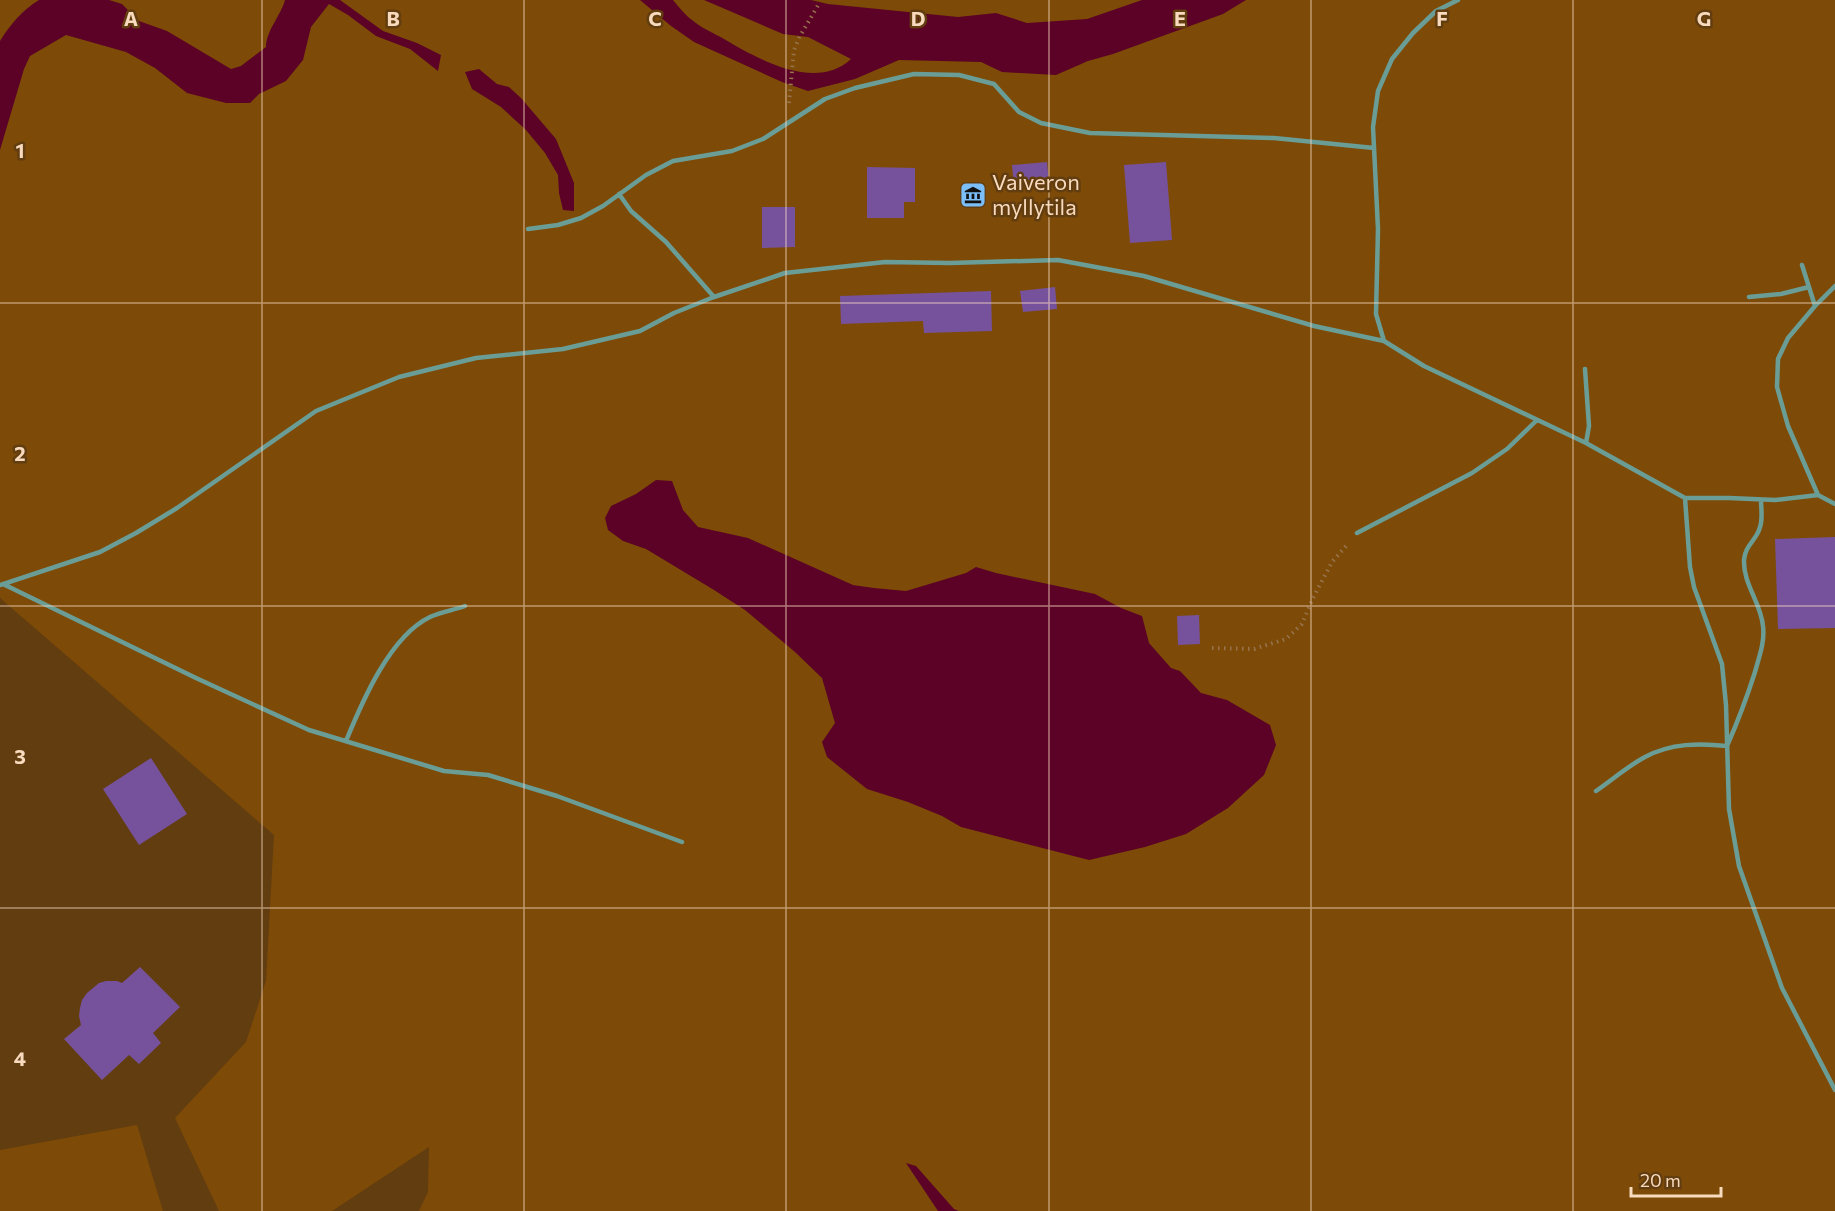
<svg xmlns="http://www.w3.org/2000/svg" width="1835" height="1211" font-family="Commissioner,sans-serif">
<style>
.green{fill:#7d4b07}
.water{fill:#5c0226}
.building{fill:#77529c}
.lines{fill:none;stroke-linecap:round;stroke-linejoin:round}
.path{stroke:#97744d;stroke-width:4;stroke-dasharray:1.5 4.5;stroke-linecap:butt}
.service{stroke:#6b9d97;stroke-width:4.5}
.grid{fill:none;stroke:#f8dbbf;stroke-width:1.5;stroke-opacity:0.55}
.labels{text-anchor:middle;stroke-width:5;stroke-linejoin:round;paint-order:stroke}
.poi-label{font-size:22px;fill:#f8dbbf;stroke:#623d10;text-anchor:start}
.grid-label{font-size:20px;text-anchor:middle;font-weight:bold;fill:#f8dbbf;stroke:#623d10;stroke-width:5;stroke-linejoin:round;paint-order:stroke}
</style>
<rect width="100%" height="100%" fill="#623d10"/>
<path class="green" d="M 0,0 L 1835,0 L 1835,1211 L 419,1211 L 428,1192 L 429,1147 L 332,1211 L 219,1211 L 175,1118 L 246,1042 L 266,981 L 274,835 L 0,598 Z
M 137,1125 L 163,1211 L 0,1211 L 0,1150 Z"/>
<path class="water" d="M 39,0 L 109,0 L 122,4 L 139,21 L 167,31 L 231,69 L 241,66 L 266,47 C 266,31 281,15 285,0 L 340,0 L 383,31 L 417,43 L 441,55 L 438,71 L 410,49 L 376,36 L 348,15 L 329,4 L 311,27 L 303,60 L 286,81 L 259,94 L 250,103 L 226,103 L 187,93 L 155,68 L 126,52 L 66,35 L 30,56 L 24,69 L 0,150 L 0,41 C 10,25 22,10 39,0 Z
M 640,0 L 673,0 C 679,7 685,15 692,20 C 701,28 714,33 724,39 C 758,59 816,92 851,59 L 808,37 L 783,34 L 704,0 L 811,0 L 828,4 L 958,17 L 996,13 L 1027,23 L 1087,19 L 1142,0 L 1246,0 L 1223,14 L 1113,54 L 1088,61 L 1056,75 L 1002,72 L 981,62 L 899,60 L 855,79 L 808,91 L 782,82 L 694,42 L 671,26 Z
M 479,69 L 497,84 L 509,87 L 521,98 L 556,139 L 574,183 L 574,211 L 563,210 L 559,193 L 558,175 L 545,153 L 526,130 L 501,107 L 472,89 L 465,72 Z
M 656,480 L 672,481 L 683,510 L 698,527 L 748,538 L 853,585 L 874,588 L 906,591 L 966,573 L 976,567 L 996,573 L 1095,594 L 1121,608 L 1142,616 L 1149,643 L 1171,668 L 1180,671 L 1201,693 L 1227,700 L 1270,725 L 1276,745 L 1264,775 L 1228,808 L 1186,834 L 1145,847 L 1089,860 L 961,827 L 942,816 L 908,802 L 867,789 L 827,757 L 822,742 L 835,723 L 822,678 L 795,652 L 745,610 L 714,590 L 646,549 L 623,541 L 608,530 L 605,518 L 611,506 L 636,494 Z
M 906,1163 L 916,1166 L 954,1209 L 959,1211 L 938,1211 Z"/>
<path class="building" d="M 1047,162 L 1049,183 L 1014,187 L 1012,165 Z
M 1166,162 L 1172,240 L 1130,243 L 1124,165 Z
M 867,167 L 915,168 L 915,202 L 904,202 L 904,218 L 867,218 Z
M 762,207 L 795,207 L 795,247 L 762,248 Z
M 1055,287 L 1057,309 L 1023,312 L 1020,291 Z
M 991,291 L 992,331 L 924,333 L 923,321 L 841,324 L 840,296 Z
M 1835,537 L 1835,628 L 1778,629 L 1775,539 Z
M 1199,615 L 1200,644 L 1178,645 L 1177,616 Z
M 151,758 L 187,814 L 139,845 L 103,789 Z
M 140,967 L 180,1007 L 153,1033 L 161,1043 L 139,1064 L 129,1055 L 102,1080 L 64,1039 L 81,1025 L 79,1016 L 80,1008 L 82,1000 L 87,993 L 99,983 L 106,981 L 117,981 L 122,983 Z"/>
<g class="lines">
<path class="path" d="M 789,103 L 794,50 L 800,36 L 820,2
M 1212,648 L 1254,649 L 1286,639 L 1302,624 L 1313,598 L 1332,562 L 1347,545"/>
<path class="service" d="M 619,194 L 631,211 L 666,242 L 714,297
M 528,229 L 558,225 L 581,218 L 603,206 L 646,175 L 673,161 L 732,151 L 763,139 L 825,99 L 855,88 L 914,74 L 959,75 L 994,84 L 1019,112 L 1041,123 L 1090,133 L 1274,138 L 1374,148
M 1802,265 L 1815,306
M 1835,286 L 1815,306 L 1788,338 L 1778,359 L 1777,387 L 1788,426 L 1818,495 L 1835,504
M 1749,297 L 1781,294 L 1809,287
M 1384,341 L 1376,314 L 1378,229 L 1373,127 L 1378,91 L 1392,59 L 1413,33 L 1436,11 L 1458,0
M 1585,369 L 1589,426 L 1586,443
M 1685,498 L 1729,498 L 1775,500 L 1818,495
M 1357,533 L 1472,473 L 1507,449 L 1537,420
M 3,584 L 196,678 L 309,730 L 444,771 L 488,775 L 557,796 L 682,842
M 0,585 L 100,552 L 136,533 L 177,508 L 316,411 L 399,377 L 476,358 L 563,349 L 640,331 L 674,313 L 714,297 L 785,273 L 885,262 L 950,263 L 1058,260 L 1144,276 L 1314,326 L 1384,341 L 1424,366 L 1586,443 L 1685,498 L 1690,567 L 1694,587 L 1722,664 L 1726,705 L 1729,809 L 1739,866 L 1782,988 L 1835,1090
M 346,741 C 362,702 390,636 430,617 C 441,612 454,610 465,606
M 1596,791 C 1612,780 1628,766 1645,757 C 1671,743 1700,743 1727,746 C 1738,721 1747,697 1755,672 C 1759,657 1765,642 1763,626 C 1761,603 1743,584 1744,560 C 1745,545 1757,540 1760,527 C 1763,519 1761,508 1761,500"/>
</g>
<path class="grid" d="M 262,0 L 262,1211M 524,0 L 524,1211M 786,0 L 786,1211M 1049,0 L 1049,1211M 1311,0 L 1311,1211M 1573,0 L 1573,1211M 0,303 L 1835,303M 0,606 L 1835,606M 0,908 L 1835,908"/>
<defs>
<symbol id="museum-square" viewBox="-11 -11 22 22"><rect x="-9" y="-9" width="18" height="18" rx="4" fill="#7bbef8" stroke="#623d10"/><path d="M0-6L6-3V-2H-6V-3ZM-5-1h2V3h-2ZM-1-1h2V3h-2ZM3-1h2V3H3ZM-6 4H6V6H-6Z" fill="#111"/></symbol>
</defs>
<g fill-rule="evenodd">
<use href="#museum-square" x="958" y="180" width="30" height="30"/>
</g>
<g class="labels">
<g class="poi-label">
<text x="992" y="190">Vaiveron<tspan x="992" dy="25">myllytila</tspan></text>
</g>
</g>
<g class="grid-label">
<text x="131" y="26">A</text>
<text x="393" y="26">B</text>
<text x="655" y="26">C</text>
<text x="918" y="26">D</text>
<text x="1180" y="26">E</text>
<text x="1442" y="26">F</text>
<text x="1704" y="26">G</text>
<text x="20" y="158">1</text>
<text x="20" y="461">2</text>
<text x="20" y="764">3</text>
<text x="20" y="1066">4</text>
</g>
<path d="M1631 1187v9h90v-9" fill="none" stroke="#f8dbbf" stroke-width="3"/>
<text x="1640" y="1187" font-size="18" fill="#f8dbbf" stroke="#623d10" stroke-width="4.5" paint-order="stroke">20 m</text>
</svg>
